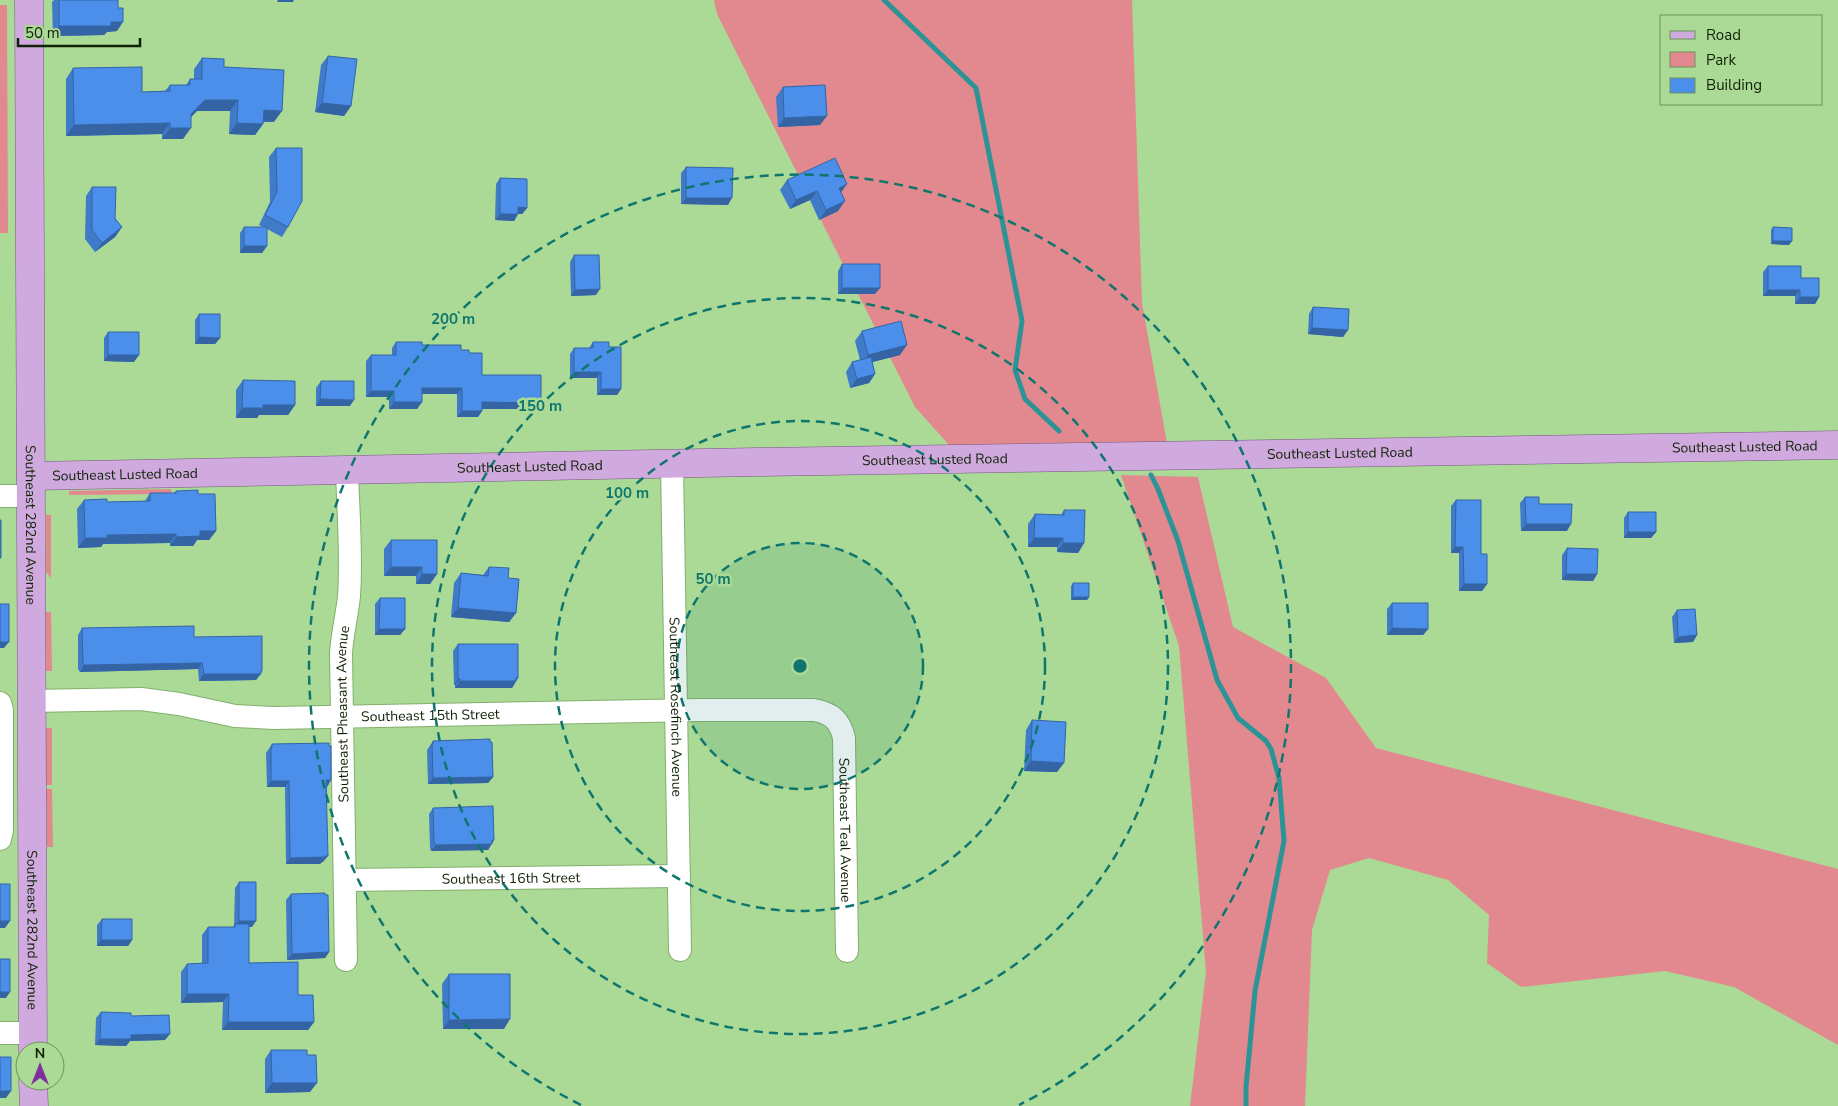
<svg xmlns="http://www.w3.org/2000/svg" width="1838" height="1106" font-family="'Nunito Sans',sans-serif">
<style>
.green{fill:#e2898f}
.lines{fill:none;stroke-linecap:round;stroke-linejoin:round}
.stream{stroke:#2c9496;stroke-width:5}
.minor-casing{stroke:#82af6d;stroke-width:24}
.major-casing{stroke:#785584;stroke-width:29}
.minor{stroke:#fff;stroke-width:22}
.major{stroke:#d0aade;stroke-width:28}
.wall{fill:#407bc9}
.shaded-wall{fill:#3464a4}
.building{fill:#4b8fea;stroke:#3464a4}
.ring{fill:none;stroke:#0f766e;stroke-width:2.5;stroke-dasharray:9 6}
.labels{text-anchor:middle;stroke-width:5;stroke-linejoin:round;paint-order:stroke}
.street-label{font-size:14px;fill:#0f2106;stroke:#abda96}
.centre{fill:#0f766e;stroke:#abda96;stroke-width:2.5}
.ring-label{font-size:15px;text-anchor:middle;font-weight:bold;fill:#0f766e;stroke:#abda96;stroke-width:5;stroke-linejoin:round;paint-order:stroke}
</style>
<rect width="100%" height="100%" fill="#abda96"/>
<path class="green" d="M 714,0 L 1132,0 L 1142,303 L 1167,443 L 956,448 L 949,445 L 915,407 L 717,14 Z
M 0,5 L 7,5 L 8,233 L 0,233 Z
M 1121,475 L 1198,477 L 1233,627 L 1326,678 L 1376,748 L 1838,869 L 1838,1045 L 1734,987 L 1665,971 L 1521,987 L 1487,963 L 1489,915 L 1448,880 L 1369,858 L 1330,870 L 1312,930 L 1305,1106 L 1190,1106 L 1206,972 L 1179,646 Z
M 171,489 L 172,494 L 69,495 L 69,491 Z
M 46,515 L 51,515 L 51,578 L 46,572 Z
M 45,612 L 51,612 L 52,671 L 46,671 Z
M 46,728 L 52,728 L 52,785 L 46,785 Z
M 46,789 L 52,789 L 53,847 L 47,847 Z"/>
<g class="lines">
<path class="stream" d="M 884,0 L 976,88 L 1022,321 L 1015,370 L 1025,399 L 1059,431
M 1151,475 L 1158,489 L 1178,541 L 1217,680 L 1238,718 L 1266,741 L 1271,749 L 1279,778 L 1284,841 L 1255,991 L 1246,1087 L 1246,1106"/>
<defs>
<g id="minor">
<path id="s1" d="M 672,463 L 680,950"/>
<path d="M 0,496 L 31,496"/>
<path id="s2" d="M 32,701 L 141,699 L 179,704 L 235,716 L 274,718 L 699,710 L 814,710 C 831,713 840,720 844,738 L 847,951"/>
<path d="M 0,703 L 2,710 L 2,830 L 0,839"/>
<path id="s3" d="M 345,880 L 679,876"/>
<path id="s4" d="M 346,960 L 341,654 C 342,634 347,616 349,596 C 352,554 348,511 347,469"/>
<path d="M 0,1033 L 33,1033"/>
</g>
<g id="major">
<path id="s5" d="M 29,0 L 33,1051"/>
<path id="s6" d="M 31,476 L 756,462 L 1838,445"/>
<path d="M 33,1081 L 34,1106"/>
</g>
</defs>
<use href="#minor" class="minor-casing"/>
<use href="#major" class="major-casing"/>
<use href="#minor" class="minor"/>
<use href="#major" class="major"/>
</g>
<path class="wall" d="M 54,0 L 59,0 L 117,31 L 107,32 L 104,35 L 53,36 L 52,2 Z
M 328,56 L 351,106 L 344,116 L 315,112 L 321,65 Z
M 202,58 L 224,67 L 274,122 L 263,122 L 263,124 L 255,135 L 229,134 L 230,111 L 197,111 L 191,117 L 183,139 L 162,139 L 162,134 L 66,136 L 66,79 L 73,68 L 142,92 L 165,91 L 170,85 L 186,85 L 190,79 L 194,79 L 194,69 Z
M 783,87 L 820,125 L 778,127 L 776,97 Z
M 276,148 L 288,227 L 282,237 L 267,229 L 267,246 L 262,253 L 240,253 L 240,233 L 244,227 L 263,227 L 259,225 L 270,202 L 269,157 Z
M 686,167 L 728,205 L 681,204 L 681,173 Z
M 500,178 L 527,208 L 522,214 L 518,214 L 514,221 L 495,220 L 496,184 Z
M 787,180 L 841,193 L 838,211 L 819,220 L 810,200 L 790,209 L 780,190 Z
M 92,187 L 122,227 L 115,237 L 95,252 L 85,239 L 86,196 Z
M 1773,227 L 1789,245 L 1771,244 L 1771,230 Z
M 574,255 L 596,295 L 571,296 L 570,262 Z
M 842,264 L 875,294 L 838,294 L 838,271 Z
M 1768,266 L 1801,278 L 1819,297 L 1815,304 L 1795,304 L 1795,296 L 1763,296 L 1763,272 Z
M 1313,307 L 1348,330 L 1343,337 L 1308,334 L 1309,314 Z
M 199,314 L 220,338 L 215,344 L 195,344 L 195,320 Z
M 862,331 L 900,355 L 872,362 L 875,374 L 869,383 L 850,388 L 846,372 L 852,362 L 860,360 L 855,341 Z
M 108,332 L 134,362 L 104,361 L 104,338 Z
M 396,342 L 461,350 L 469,353 L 482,375 L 537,409 L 482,409 L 482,411 L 478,417 L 457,417 L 457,394 L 422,394 L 422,402 L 417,409 L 389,409 L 389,397 L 366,397 L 366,361 L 371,355 L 392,355 L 392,348 Z
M 593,342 L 609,347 L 621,389 L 617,395 L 597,395 L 597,378 L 570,378 L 570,354 L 574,348 L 589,348 Z
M 243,380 L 295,405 L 288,415 L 259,415 L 257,418 L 236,418 L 236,390 Z
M 321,381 L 350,406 L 316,406 L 316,388 Z
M 176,491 L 198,494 L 216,531 L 209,540 L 197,540 L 193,546 L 170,546 L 170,543 L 103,544 L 101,547 L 78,548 L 77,509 L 84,500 L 107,502 L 145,501 L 150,493 L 174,493 Z
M 1525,497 L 1539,504 L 1567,531 L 1521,531 L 1520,503 Z
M 1456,500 L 1481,554 L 1487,584 L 1482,591 L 1459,591 L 1459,553 L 1451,553 L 1451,506 Z
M 1064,510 L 1084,543 L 1078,553 L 1057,552 L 1057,547 L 1028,547 L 1028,524 L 1035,514 L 1061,515 Z
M 1628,512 L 1656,532 L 1651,538 L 1624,538 L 1624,518 Z
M 391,540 L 437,574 L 430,584 L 416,584 L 416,576 L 384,576 L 384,549 Z
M 1567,548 L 1597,574 L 1593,581 L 1562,580 L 1562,555 Z
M 489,567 L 508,578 L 516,613 L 509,622 L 451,617 L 454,583 L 461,573 L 483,575 Z
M 1073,583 L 1089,597 L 1087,600 L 1071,600 L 1071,586 Z
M 380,598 L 405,629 L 400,635 L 375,635 L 375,604 Z
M 1392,603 L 1428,629 L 1423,635 L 1387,635 L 1387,609 Z
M 1677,610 L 1697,635 L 1693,642 L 1674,643 L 1672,617 Z
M 82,628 L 194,637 L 261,673 L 261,674 L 256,680 L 199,681 L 198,669 L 80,672 L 78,669 L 78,635 Z
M 458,644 L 518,678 L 512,688 L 455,688 L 455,685 L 454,685 L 453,651 Z
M 1032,720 L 1057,772 L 1024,771 L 1026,730 Z
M 433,741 L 493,777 L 488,783 L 428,784 L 427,750 Z
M 272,744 L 331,780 L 327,787 L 323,862 L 322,862 L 320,864 L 286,864 L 285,787 L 267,787 L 266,753 Z
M 433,808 L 494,840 L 488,850 L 431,851 L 430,848 L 429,814 Z
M 239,882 L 252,927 L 249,927 L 249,963 L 298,995 L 314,1022 L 308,1030 L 222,1030 L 223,1002 L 181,1003 L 181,972 L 187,964 L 202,963 L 202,935 L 208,927 L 233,927 L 234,925 L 235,888 Z
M 291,894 L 329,952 L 325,958 L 287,960 L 286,900 Z
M 102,919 L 132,940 L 128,946 L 97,946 L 97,925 Z
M 449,974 L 504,1029 L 443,1029 L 442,984 Z
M 101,1012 L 131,1016 L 165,1040 L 130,1041 L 126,1046 L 95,1045 L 96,1018 Z
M 271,1050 L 310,1092 L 265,1093 L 265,1059 Z"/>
<path class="shaded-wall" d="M 278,0 L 294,0 L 293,2 L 277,2 Z
M 111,22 L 123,22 L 117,31 L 107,32 L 104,35 L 53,36 L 59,26 Z
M 205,100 L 238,100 L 230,111 L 197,111 L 183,125 L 191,114 Z
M 322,103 L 351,106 L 344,116 L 315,112 Z
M 264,110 L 282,111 L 274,122 L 256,121 Z
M 827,116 L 820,125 L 778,127 L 784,118 Z
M 170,123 L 162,134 L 66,136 L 74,125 Z
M 237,123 L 263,124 L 255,135 L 229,134 Z
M 170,128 L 191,128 L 183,139 L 162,139 Z
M 847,184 L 840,194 L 839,188 Z
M 817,191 L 810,200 L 790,209 L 796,200 Z
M 686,198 L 732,198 L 728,205 L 681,204 Z
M 845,201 L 838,211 L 819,220 L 826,210 Z
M 518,207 L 527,208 L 522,214 L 514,214 Z
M 500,214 L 518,214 L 514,221 L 495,220 Z
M 122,227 L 115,237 L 95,252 L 102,243 Z
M 1773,241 L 1792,241 L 1789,245 L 1771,244 Z
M 244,246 L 267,246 L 262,253 L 240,253 Z
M 842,288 L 880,288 L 875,294 L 838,294 Z
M 600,289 L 596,295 L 571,296 L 575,290 Z
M 1768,290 L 1800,290 L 1795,296 L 1763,296 Z
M 1800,297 L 1819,297 L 1815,304 L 1795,304 Z
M 1312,328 L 1348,330 L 1343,337 L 1308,334 Z
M 199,337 L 220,338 L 215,344 L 195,344 Z
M 907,345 L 900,355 L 861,365 L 868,355 Z
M 108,355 L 139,355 L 134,362 L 104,361 Z
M 574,372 L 601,372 L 597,378 L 570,378 Z
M 875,374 L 869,383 L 850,388 L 857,379 Z
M 422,388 L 462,388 L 457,394 L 417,394 Z
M 601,389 L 621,389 L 617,395 L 597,395 Z
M 371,391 L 394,391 L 389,397 L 366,397 Z
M 320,399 L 354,400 L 350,406 L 316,406 Z
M 394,402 L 422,402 L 417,409 L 389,409 Z
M 482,402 L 541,403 L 537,409 L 478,409 Z
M 263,405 L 295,405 L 288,415 L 259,415 L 257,418 L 236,418 L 242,408 Z
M 462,411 L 482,411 L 478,417 L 457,417 Z
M 1526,524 L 1571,524 L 1567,531 L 1521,531 Z
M 200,531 L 216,531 L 209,540 L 197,540 L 193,546 L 170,546 L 176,537 Z
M 1628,532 L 1656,532 L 1651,538 L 1624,538 Z
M 176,534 L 170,543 L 103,544 L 101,547 L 78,548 L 85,538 L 107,535 Z
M 1034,538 L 1063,538 L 1057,547 L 1028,547 Z
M 1063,543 L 1084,543 L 1078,553 L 1057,552 Z
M 1455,547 L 1463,547 L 1459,553 L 1451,553 Z
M 391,567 L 422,567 L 416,576 L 384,576 Z
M 422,574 L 437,574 L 430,584 L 416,584 Z
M 1566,574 L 1597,574 L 1593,581 L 1562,580 Z
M 1464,584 L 1487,584 L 1482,591 L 1459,591 Z
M 1073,597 L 1089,597 L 1087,600 L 1071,600 Z
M 458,608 L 516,613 L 509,622 L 451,617 Z
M 1392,628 L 1428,629 L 1423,635 L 1387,635 Z
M 379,629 L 405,629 L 400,635 L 375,635 Z
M 1697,635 L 1693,642 L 1674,643 L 1678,637 Z
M 0,642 L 9,642 L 4,648 L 0,648 Z
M 202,663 L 198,669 L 80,672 L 84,665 Z
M 262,671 L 256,680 L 199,681 L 204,674 Z
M 518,678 L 512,688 L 455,688 L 460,681 Z
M 458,679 L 460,679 L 455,685 L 454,685 Z
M 1031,761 L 1064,763 L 1057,772 L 1024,771 Z
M 493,777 L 488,783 L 428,784 L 433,778 Z
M 326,780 L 331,780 L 327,787 Z
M 271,781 L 289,781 L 285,787 L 267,787 Z
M 494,840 L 488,850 L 431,851 L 436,845 Z
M 328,856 L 323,862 L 322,862 L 320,864 L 286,864 L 290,858 Z
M 0,921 L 10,921 L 5,928 L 0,928 Z
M 239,921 L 256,921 L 252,927 L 235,927 L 235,926 Z
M 101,940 L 132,940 L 128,946 L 97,946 Z
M 329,952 L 325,958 L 287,960 L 292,954 Z
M 0,992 L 10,992 L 6,998 L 0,998 Z
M 187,994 L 229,994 L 223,1002 L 181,1003 Z
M 510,1019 L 504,1029 L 443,1029 L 449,1020 Z
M 228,1022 L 314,1022 L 308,1030 L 222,1030 Z
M 170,1034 L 165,1040 L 130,1041 L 126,1046 L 95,1045 L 100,1039 L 131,1035 Z
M 272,1083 L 317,1083 L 310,1092 L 265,1093 Z
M 0,1091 L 11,1091 L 6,1098 L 0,1098 Z"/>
<path class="building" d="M 59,0 L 118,0 L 118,8 L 123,8 L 123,22 L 111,22 L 111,26 L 59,26 Z
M 328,56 L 357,59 L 351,106 L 322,103 Z
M 202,58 L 224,59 L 224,67 L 284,70 L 282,111 L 264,110 L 263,124 L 237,123 L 238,100 L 205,100 L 191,114 L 191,128 L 170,128 L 170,123 L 74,125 L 73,68 L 142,67 L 142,92 L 170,91 L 170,85 L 190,85 L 190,79 L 202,79 Z
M 825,85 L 827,116 L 784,118 L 783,87 Z
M 276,148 L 302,148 L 302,201 L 288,227 L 265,215 L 277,192 Z
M 835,158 L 847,184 L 839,188 L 845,201 L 826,210 L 817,191 L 796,200 L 787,180 Z
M 686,167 L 733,168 L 732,198 L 686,198 Z
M 500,178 L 527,179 L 527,208 L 518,207 L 518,214 L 500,214 Z
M 92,187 L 116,187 L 115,219 L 122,227 L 102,243 L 92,230 Z
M 244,227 L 267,227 L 267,246 L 244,246 Z
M 1773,227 L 1792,228 L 1792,241 L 1773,241 Z
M 574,255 L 599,255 L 600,289 L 575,290 Z
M 842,264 L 880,264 L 880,288 L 842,288 Z
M 1768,266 L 1801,266 L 1801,278 L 1819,278 L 1819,297 L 1800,297 L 1800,290 L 1768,290 Z
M 1313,307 L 1349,309 L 1348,330 L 1312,328 Z
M 199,314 L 220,314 L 220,338 L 199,337 Z
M 901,321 L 907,345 L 868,355 L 862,331 Z
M 108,332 L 139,332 L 139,355 L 108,355 Z
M 396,342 L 422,342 L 422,345 L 461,345 L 461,350 L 469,350 L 469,353 L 482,353 L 482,375 L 541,375 L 541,403 L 482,402 L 482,411 L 462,411 L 462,388 L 422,388 L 422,402 L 394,402 L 394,391 L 371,391 L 371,355 L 396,355 Z
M 593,342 L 609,342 L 609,347 L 621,347 L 621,389 L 601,389 L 601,372 L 574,372 L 574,348 L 593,348 Z
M 871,357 L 875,374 L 857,379 L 852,362 Z
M 243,380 L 295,381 L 295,405 L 263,405 L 263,408 L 242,408 Z
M 321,381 L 354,381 L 354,400 L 320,399 Z
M 198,490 L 198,494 L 215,494 L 216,531 L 200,531 L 200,536 L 176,537 L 176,534 L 107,535 L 107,538 L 85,538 L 84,500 L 107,499 L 107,502 L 150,501 L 150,493 L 176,493 L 176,491 Z
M 1525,497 L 1539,497 L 1539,504 L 1572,504 L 1571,524 L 1526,524 Z
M 1456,500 L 1481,500 L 1481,554 L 1487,554 L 1487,584 L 1464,584 L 1463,547 L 1455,547 Z
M 1064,510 L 1085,510 L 1084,543 L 1063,543 L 1063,538 L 1034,538 L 1035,514 L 1064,515 Z
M 1628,512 L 1656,512 L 1656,532 L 1628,532 Z
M 0,520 L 1,520 L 1,558 L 0,558 Z
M 391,540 L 437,540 L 437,574 L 422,574 L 422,567 L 391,567 Z
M 1567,548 L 1598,549 L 1597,574 L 1566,574 Z
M 489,567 L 509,568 L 508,578 L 519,579 L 516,613 L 458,608 L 461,573 L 488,576 Z
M 1073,583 L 1089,583 L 1089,597 L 1073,597 Z
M 380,598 L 405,598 L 405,629 L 379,629 Z
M 1392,603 L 1428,603 L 1428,629 L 1392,628 Z
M 0,604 L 9,604 L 9,642 L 0,642 Z
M 1695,609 L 1697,635 L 1678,637 L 1677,610 Z
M 194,626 L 194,637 L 262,636 L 262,671 L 261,671 L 261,674 L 204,674 L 202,663 L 84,665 L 83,663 L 82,628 Z
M 458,644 L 518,644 L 518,678 L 516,678 L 516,681 L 460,681 L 460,679 L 458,679 Z
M 1032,720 L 1066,722 L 1064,763 L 1031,761 Z
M 490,739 L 490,742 L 492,742 L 493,777 L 433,778 L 432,744 L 433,744 L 433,741 Z
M 329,743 L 329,746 L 331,746 L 331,780 L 326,780 L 328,856 L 325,856 L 325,857 L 290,858 L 289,781 L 271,781 L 271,747 L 272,747 L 272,744 Z
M 493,806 L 494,840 L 492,840 L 492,844 L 436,845 L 434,842 L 433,808 Z
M 239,882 L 256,882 L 256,921 L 239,921 Z
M 0,884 L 10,884 L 10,921 L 0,921 Z
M 325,893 L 325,895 L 328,895 L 329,952 L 292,954 L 291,894 Z
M 102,919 L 132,919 L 132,940 L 101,940 Z
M 235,924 L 249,924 L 249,963 L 298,962 L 298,995 L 313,995 L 314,1022 L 228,1022 L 229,994 L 187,994 L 187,964 L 208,963 L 208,927 L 235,927 Z
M 0,959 L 10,959 L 10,992 L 0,992 Z
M 449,974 L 510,974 L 510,1019 L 449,1020 Z
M 101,1012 L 131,1013 L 131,1016 L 169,1015 L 170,1034 L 131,1035 L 131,1039 L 100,1039 Z
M 271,1050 L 307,1050 L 307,1055 L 316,1055 L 317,1083 L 272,1083 Z
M 0,1057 L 11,1057 L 11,1091 L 0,1091 Z"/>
<circle cx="800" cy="666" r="123" fill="#0f766e" fill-opacity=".12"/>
<g class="ring">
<circle cx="800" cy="666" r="123"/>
<circle cx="800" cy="666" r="245"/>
<circle cx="800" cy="666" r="368"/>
<path d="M581 1105A491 491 0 1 1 1019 1105"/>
</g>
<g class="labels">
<g class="street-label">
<text dy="5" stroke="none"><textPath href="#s6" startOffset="1714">Southeast Lusted Road</textPath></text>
<text dy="5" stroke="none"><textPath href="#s6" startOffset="1309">Southeast Lusted Road</textPath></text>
<text dy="5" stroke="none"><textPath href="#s6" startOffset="904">Southeast Lusted Road</textPath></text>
<text dy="5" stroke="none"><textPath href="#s6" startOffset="499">Southeast Lusted Road</textPath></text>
<text dy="5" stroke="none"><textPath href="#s6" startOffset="94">Southeast Lusted Road</textPath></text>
<text dy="5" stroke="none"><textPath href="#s5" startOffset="525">Southeast 282nd Avenue</textPath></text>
<text dy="5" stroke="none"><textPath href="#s1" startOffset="244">Southeast Rosefinch Avenue</textPath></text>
<text dy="5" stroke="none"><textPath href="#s4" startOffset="246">Southeast Pheasant Avenue</textPath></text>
<text dy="5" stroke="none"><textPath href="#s2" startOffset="400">Southeast 15th Street</textPath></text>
<text dy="5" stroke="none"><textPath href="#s2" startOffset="920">Southeast Teal Avenue</textPath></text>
<text dy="5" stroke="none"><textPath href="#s3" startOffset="166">Southeast 16th Street</textPath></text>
<text dy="5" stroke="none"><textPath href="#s5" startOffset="930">Southeast 282nd Avenue</textPath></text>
</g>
</g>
<circle cx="800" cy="666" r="8" class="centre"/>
<g class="ring-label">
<text x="453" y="324">200 m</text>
<text x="540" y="411">150 m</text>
<text x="627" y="498">100 m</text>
<text x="713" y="584">50 m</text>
</g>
<rect x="1660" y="15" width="162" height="90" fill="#abda96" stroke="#6d905c"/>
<rect x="1670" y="31" width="25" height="8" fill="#d0aade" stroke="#6d905c"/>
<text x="1706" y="40" font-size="15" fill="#0f2106">Road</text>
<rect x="1670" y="52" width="25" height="15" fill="#e2898f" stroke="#6d905c"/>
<text x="1706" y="65" font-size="15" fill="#0f2106">Park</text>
<rect x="1670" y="78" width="25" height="15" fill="#4b8fea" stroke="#6d905c"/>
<text x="1706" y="90" font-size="15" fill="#0f2106">Building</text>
<g transform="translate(40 1066)"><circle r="24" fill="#abda96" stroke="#6d905c"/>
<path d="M0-4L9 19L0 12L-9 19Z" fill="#812e9d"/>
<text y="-8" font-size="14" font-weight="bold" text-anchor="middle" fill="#0f2106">N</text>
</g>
<path d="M18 38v8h122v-8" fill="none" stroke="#0f2106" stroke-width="2.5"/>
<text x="25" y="38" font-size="15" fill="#0f2106" stroke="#abda96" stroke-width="4" paint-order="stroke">50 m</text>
</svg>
